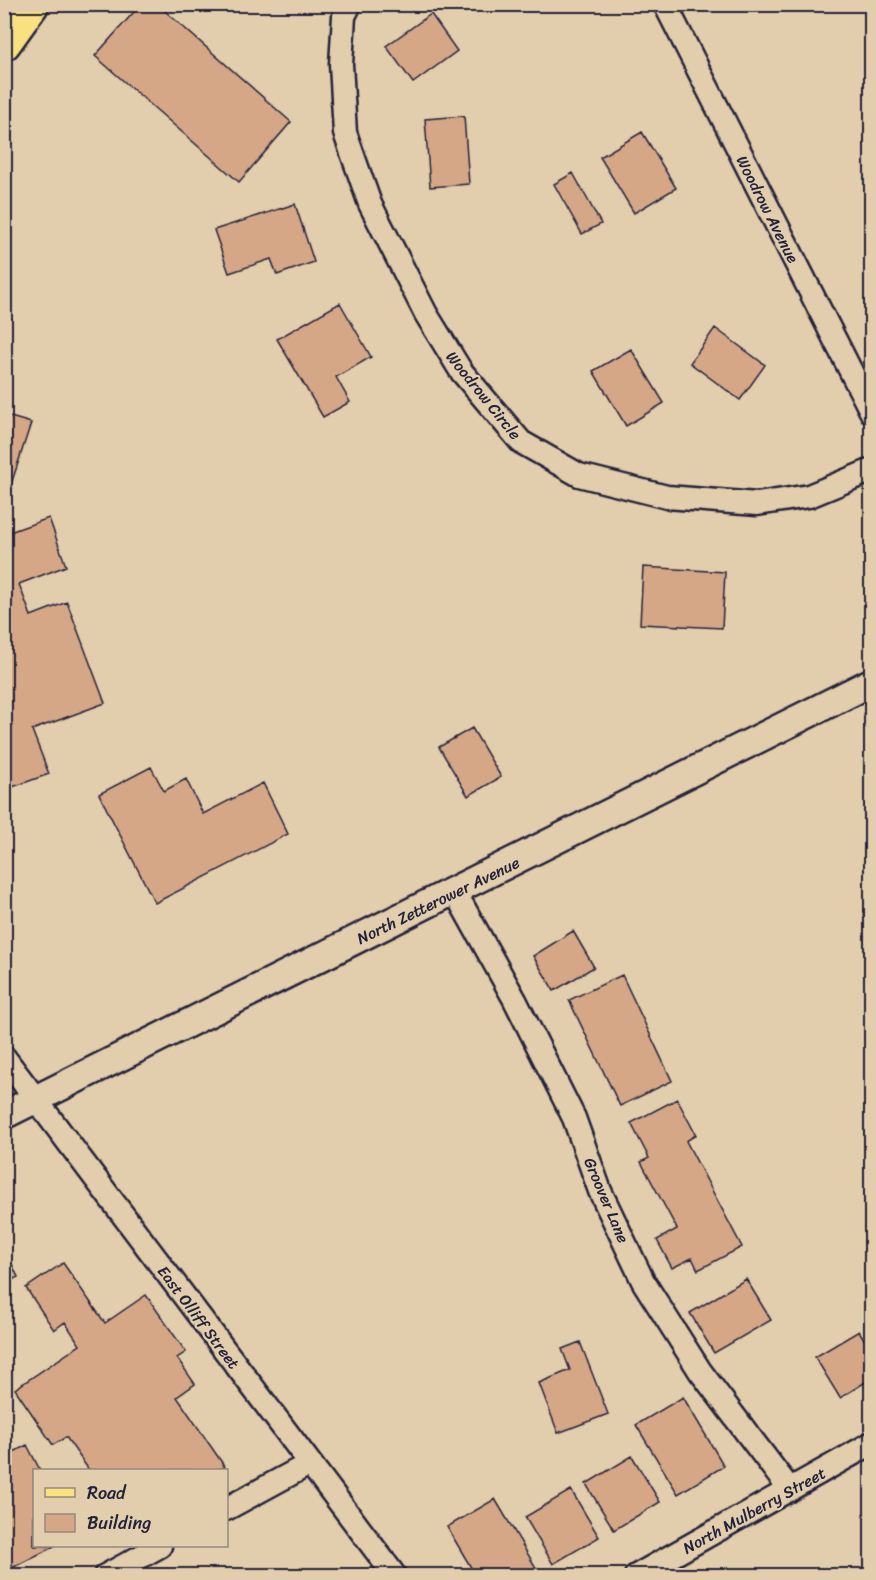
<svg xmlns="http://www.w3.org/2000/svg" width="876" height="1580" font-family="Sriracha,sans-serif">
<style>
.building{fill:#d5a787;stroke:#22223b;stroke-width:1.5}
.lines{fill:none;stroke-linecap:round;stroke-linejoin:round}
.minor-casing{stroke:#22223b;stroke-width:27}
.tertiary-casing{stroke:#22223b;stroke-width:32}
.primary-casing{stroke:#22223b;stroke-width:38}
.minor{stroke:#e2cdac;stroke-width:22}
.tertiary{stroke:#e2cdac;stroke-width:27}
.primary{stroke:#fae180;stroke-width:33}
.labels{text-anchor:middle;stroke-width:4.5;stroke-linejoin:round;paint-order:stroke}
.street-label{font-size:16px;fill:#22223b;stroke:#e2cdac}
</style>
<rect width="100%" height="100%" fill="#e2cdac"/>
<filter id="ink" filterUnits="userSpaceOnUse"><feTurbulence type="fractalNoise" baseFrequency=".0167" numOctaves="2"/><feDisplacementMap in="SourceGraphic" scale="12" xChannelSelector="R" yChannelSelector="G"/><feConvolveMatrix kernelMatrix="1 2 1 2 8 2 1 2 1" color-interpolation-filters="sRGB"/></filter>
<g filter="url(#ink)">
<path class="building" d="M 141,4 L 157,4 L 291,122 L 239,182 L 95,56 Z
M 431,14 L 457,51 L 413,83 L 386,46 Z
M 464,116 L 469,184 L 430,187 L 425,119 Z
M 642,132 L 676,188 L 634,213 L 600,157 Z
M 573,173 L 601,224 L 582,234 L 554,184 Z
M 295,204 L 314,262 L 277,275 L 271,259 L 229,273 L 214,230 Z
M 340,303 L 371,357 L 336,377 L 350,402 L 323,417 L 277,339 Z
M 715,328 L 765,365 L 740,400 L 690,363 Z
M 631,349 L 664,403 L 626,426 L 593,371 Z
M 4,415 L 31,423 L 6,500 L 4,500 Z
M 49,518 L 66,566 L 19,584 L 31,616 L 67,602 L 105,703 L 32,730 L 49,774 L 4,790 L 4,534 Z
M 643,567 L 725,572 L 722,628 L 640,624 Z
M 472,728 L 501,777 L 468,796 L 439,747 Z
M 151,767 L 164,791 L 186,779 L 203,814 L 263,783 L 288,834 L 155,903 L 99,794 Z
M 573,931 L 594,967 L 554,991 L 533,956 Z
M 622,975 L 672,1081 L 620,1106 L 569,1000 Z
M 677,1099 L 696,1135 L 686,1141 L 742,1247 L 698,1270 L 692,1258 L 672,1268 L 657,1240 L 677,1229 L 641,1162 L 649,1158 L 631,1123 Z
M 4,1248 L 18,1277 L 4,1284 Z
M 63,1263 L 105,1323 L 146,1295 L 186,1352 L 177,1358 L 195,1384 L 177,1397 L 225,1467 L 219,1470 L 89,1470 L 66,1437 L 53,1445 L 15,1389 L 80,1345 L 65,1322 L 54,1330 L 26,1288 Z
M 746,1279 L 771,1320 L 714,1353 L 690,1313 Z
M 859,1331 L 872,1352 L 872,1378 L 840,1398 L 815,1357 Z
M 580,1342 L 608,1414 L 558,1433 L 539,1383 L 570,1370 L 562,1349 Z
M 683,1397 L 724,1466 L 678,1494 L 636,1425 Z
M 27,1445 L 40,1470 L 34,1470 L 34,1546 L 55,1546 L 4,1572 L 4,1457 Z
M 632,1456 L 660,1502 L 614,1530 L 586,1484 Z
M 571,1490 L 599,1537 L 553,1564 L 525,1517 Z
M 495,1499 L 538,1571 L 531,1576 L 476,1576 L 447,1527 Z"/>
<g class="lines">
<defs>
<path id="minor" d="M 350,4 L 344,16 L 341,64 L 345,133 L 370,204 L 426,314 L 461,371 L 521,442 L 579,475 L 667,497 L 757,504 L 809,496 L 872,470
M 665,4 L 872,413
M 455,892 L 515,1000 L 574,1118 L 600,1191 L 643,1281 L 700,1371 L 790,1490
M 4,1057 L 395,1576
M 226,1509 L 309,1464
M 105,1576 L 160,1546
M 636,1576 L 872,1443"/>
<path id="tertiary" d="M 4,1115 L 872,682"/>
<path id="primary" d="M 4,43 L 32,4"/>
</defs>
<use href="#minor" class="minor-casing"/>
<use href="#tertiary" class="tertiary-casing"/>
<use href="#primary" class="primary-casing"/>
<use href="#minor" class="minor"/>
<use href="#tertiary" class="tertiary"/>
<use href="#primary" class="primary"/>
</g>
</g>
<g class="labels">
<g class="street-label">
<text transform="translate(768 209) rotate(63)" y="6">Woodrow Avenue</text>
<text transform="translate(484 395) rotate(51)" y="6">Woodrow Circle</text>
<text transform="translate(438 900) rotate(-26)" y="6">North Zetterower Avenue</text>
<text transform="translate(607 1200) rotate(67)" y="6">Groover Lane</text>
<text transform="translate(199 1317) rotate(53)" y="6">East Olliff Street</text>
<text transform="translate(754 1510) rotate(-29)" y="6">North Mulberry Street</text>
</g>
</g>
<rect width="876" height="1580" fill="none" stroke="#e2cdac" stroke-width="24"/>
<rect x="12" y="12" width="852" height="1556" fill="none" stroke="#22223b" stroke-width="2" filter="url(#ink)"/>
<rect x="33" y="1469" width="195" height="78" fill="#e2cdac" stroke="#95897f" stroke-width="1.5"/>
<rect x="45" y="1488" width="30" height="9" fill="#fae180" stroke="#95897f" stroke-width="1.5"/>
<text x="87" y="1499" font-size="18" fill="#22223b">Road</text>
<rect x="45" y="1514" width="30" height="18" fill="#d5a787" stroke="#95897f" stroke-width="1.5"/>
<text x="87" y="1529" font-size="18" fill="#22223b">Building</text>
</svg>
